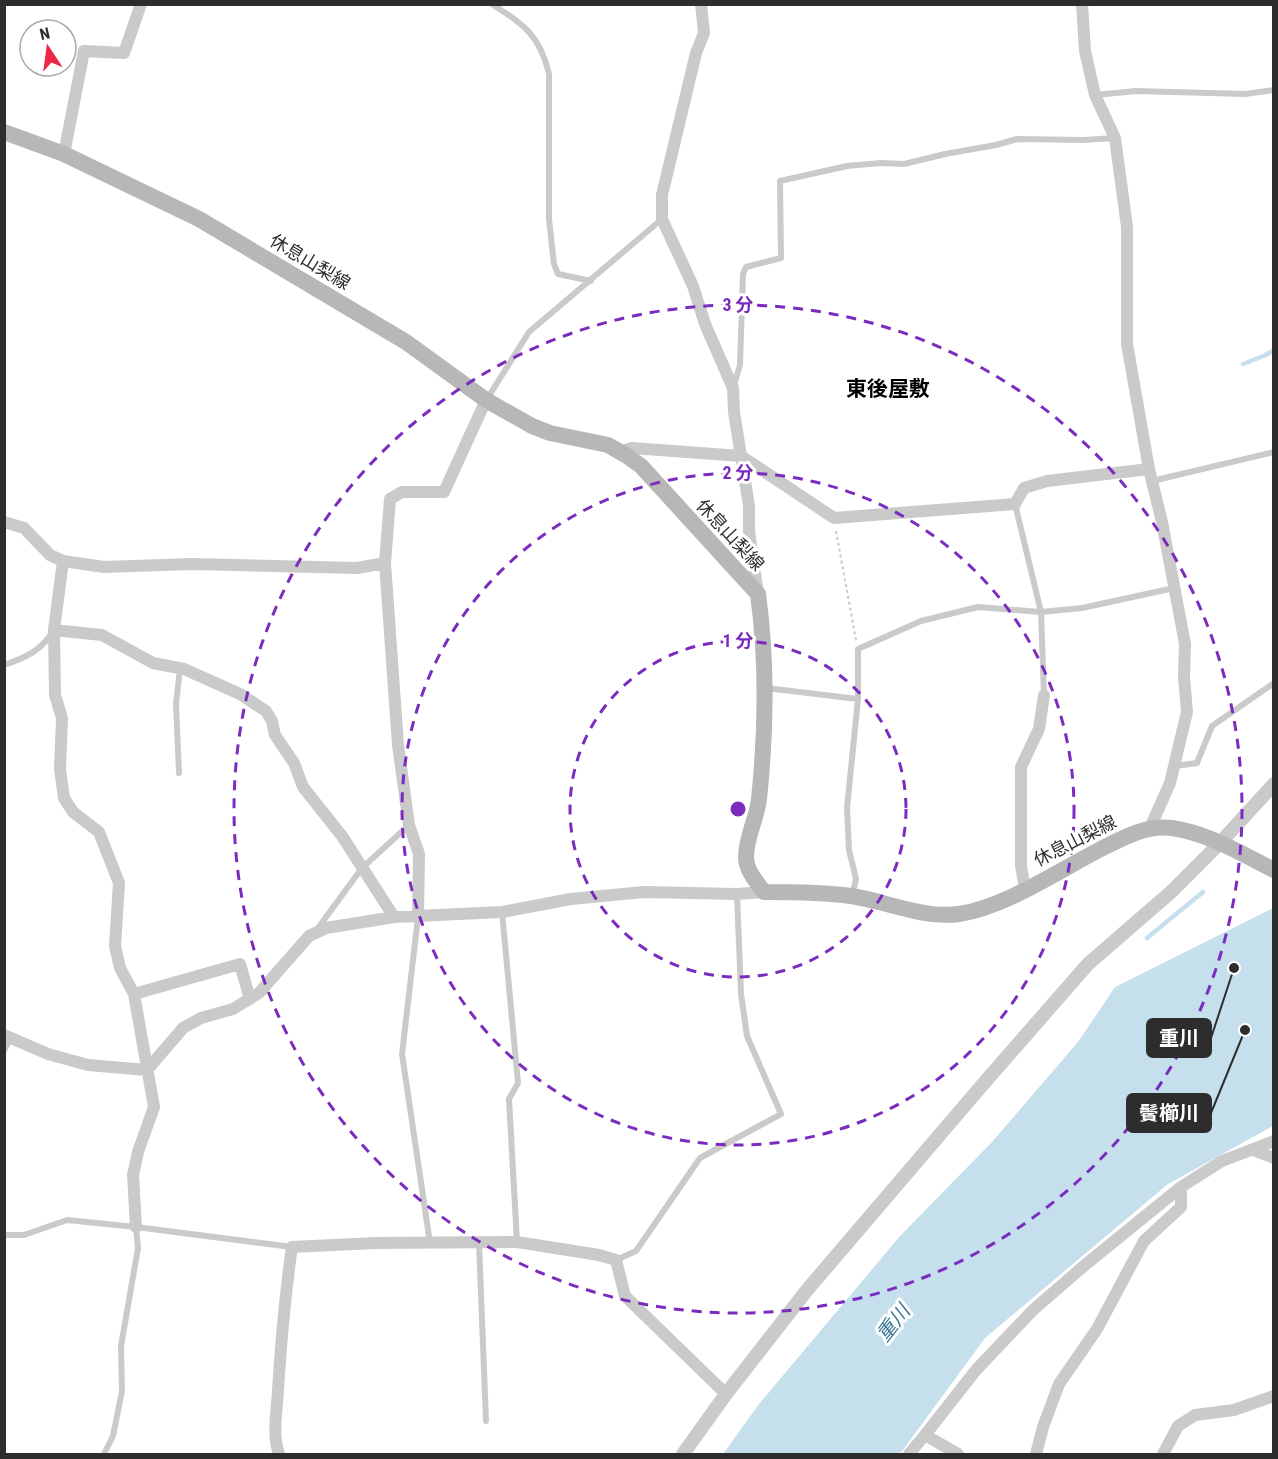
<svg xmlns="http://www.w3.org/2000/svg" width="1278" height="1459" font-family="'Roboto Condensed','Noto Sans JP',sans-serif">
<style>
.water{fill:#c5e0ec}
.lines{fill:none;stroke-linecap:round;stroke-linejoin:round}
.stream{stroke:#c5e0ec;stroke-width:4.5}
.path{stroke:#cacaca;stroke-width:2;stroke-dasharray:3 3;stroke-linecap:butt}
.service{stroke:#cacaca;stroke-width:6}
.minor{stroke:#cacaca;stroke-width:12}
.tertiary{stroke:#cacaca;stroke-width:14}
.secondary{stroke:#b7b7b7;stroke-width:16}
.ring{fill:none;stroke:#7b2cbf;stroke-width:3;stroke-dasharray:10 8}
.labels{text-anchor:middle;stroke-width:6;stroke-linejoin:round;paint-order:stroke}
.street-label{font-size:18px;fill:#2d2d2d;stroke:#fff}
.water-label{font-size:20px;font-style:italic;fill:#387692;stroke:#fff}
.quarter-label{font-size:21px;font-weight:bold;fill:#000;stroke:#fff}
.centre{fill:#7b2cbf;stroke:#fff;stroke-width:3}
.ring-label{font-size:18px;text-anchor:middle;font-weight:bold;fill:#7b2cbf;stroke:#fff;stroke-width:6;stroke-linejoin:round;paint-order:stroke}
.leader{fill:none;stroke:#2d2d2d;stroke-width:2}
.callout-dot{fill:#2d2d2d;stroke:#fff;stroke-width:2}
.callout{fill:#2d2d2d;stroke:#2d2d2d;stroke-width:2}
.callout-label{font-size:20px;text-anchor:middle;font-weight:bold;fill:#fff}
</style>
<rect width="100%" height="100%" fill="#fff"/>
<path class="water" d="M 1273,908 L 1273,1126 L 1168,1184 L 985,1338 L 900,1454 L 723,1454 L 759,1404 L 900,1236 L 992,1142 L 1078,1042 L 1115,987 Z"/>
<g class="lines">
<path class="stream" d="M 1243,364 L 1266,355 L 1274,350
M 1147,938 L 1203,892"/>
<path class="path" d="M 836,531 L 856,640"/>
<path class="service" d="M 492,4 C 524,25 540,35 549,74 L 549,219 L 554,264 L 558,274 L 591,281
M 1095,95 L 1136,91 L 1245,94 L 1274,90
M 734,385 L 740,365 L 743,274 L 746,267 L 781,258 L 780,181 L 847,166 L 881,163 L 904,164 L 945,154 L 996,145 L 1017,139 L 1084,140 L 1114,138
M 487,399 L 529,332 L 662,219
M 1152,481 L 1274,452
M 1015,504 L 1041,612 L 1044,695
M 4,665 C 25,658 40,651 52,633
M 766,688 L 858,699
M 1175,766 L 1197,763 L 1212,726 L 1274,683
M 179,773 L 176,704 L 180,668
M 852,896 L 856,879 L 849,850 L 847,808 L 858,699 L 858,649 L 921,621 L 978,607 L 1041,612 L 1082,608 L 1174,588
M 502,912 L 518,1083 L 509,1099 L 517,1242
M 418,917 L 402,1054 L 430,1243
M 318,928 L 362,868 L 409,825
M 4,1051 L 10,1038
M 4,1235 L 24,1235 L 67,1220 L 136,1227 L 292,1247
M 479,1243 L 486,1421
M 616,1260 L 636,1251 L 700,1158 L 781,1114 L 747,1036 L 741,994 L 737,894
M 104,1454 L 113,1436 L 122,1391 L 121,1346 L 138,1248 L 136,1227"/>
<path class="minor" d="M 701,4 L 704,33 L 696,53 L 662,195 L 662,219 L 693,286 L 705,324 L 733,388 L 734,412 L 749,506 L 749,531 L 758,594
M 1082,4 L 1085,51 L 1095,95 L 1115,138 L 1127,227 L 1127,344 L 1149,469 L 1162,522 L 1185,644 L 1184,677 L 1187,712 L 1170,783 L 1150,828
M 64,154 L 84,51 L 124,53 L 141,4
M 619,452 L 632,448 L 741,456 L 834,518 L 1015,504 L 1024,488 L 1047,481 L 1149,469
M 4,522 L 24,528 L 50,555 L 63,561 L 104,567 L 192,564 L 357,568 L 385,563
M 63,561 L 54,630 L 55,695 L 62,718 L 60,769 L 64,798 L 73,812 L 99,832 L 119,883 L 115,946 L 120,968 L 134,994 L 154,1107 L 138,1152 L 133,1175 L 136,1227
M 54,630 L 102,635 L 153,663 L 184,669 L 240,694 L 266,711 L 272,721 L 275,735 L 294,763 L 303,787 L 342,836 L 394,917
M 1025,889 L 1021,866 L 1021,767 L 1039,729 L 1044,695
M 418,917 L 419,854 L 409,825 L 398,745 L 385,563 L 390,499 L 402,492 L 444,492 L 486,400
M 134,994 L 240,964 L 250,999
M 4,1035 L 48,1054 L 88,1065 L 147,1070
M 147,1070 L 183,1028 L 201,1018 L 233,1009 L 259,993 L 309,936 L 326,928 L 394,917 L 502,912 L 571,899 L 644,892 L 737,894 L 764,892
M 1253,1150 L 1274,1158
M 925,1435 L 976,1370 L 1033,1310 L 1085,1265 L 1181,1187 L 1222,1161 L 1274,1141
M 279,1454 C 272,1436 277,1410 278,1390 C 281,1342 285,1295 292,1247 L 374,1243 L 517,1242 L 599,1255 L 616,1260 L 625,1296 L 726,1394
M 909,1454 L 925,1435 L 958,1454
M 1036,1454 L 1043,1427 L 1059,1384 L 1097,1329 L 1144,1241 L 1181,1207 L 1181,1187
M 1163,1454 L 1178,1426 L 1195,1415 L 1234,1410 L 1274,1396"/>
<path class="tertiary" d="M 683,1454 L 726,1394 L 807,1290 L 984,1083 L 1088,964 L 1171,892 L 1220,843 L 1274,784"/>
<path class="secondary" d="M 4,132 L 64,154 L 199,219 L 406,342 L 486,400 L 532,426 L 550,433 L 608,445 L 627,456 L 641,466 L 758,594 C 767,660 766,732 759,799 C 757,818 746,837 746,857 C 746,871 757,882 764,892 C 793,892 822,892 851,896 C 886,901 923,919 959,914 C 1005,907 1058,871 1099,850 C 1123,838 1145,825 1172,828 C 1208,833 1242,854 1274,870"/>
</g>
<g class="ring">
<circle cx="738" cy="809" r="168"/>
<circle cx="738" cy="809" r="336"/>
<circle cx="738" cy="809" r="504"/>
</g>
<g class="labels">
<g class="street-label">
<text transform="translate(310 262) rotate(31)" y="6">休息山梨線</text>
<text transform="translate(730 535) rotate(47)" y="6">休息山梨線</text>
<text transform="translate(1075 841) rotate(-27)" y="6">休息山梨線</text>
</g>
<g class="water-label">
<text transform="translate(893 1323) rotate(-52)" y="7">重川</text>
</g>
<g class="quarter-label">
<text x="888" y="396">東後屋敷</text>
</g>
</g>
<circle cx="738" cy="809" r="9" class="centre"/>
<g class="ring-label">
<text x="738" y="311">3 分</text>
<text x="738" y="479">2 分</text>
<text x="738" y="647">1 分</text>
</g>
<path class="leader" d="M1234 968L1211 1038M1245 1030L1211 1113"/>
<g class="callout-dot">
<circle cx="1234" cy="968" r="6"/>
<circle cx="1245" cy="1030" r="6"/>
</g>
<g class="callout">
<rect x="1147" y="1019" width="64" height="38" rx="6"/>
<rect x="1127" y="1094" width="84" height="38" rx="6"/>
</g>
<g class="callout-label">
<text x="1179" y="1045">重川</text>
<text x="1169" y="1120">鬢櫛川</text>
</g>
<rect width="1278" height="1459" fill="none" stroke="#2d2d2d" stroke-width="12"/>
<g transform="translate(48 48) rotate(347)"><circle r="28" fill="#ffffff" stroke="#ababab" stroke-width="1.5"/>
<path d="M0-4.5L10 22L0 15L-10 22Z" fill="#ec2846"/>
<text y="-9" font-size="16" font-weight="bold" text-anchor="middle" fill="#2d2d2d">N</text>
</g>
</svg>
